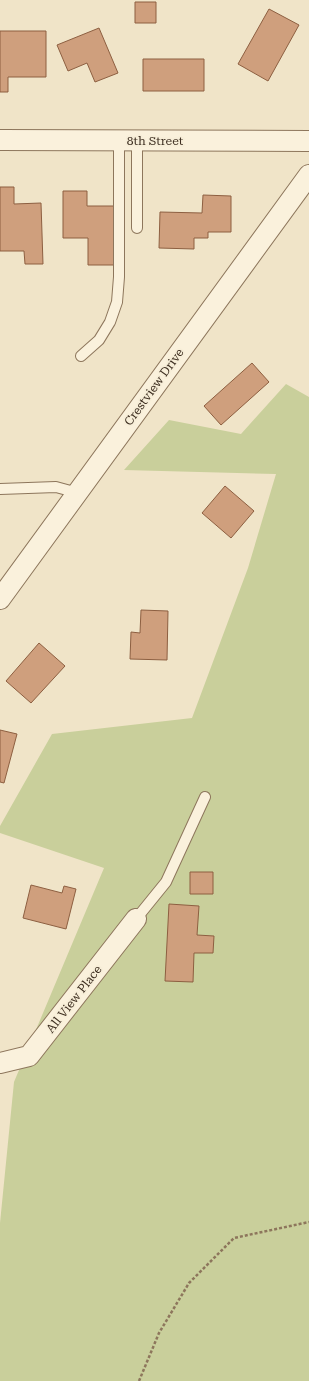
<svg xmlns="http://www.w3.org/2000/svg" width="309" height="1381" font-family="'Roboto Serif',serif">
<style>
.green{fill:#c9cf9b}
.building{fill:#cf9f7d;stroke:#8d5f41}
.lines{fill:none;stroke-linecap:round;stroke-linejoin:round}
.service-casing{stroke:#8d765c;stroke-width:12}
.minor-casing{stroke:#8d765c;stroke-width:22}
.path{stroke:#8d765c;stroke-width:2.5;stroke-dasharray:3 2;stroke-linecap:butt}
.service{stroke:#faf1dc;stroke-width:10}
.minor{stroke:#faf1dc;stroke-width:20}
.labels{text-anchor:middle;stroke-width:3.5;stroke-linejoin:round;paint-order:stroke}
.street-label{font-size:12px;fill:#3d2e20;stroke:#f7eed8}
</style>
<rect width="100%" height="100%" fill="#f0e4c8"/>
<path class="green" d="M 286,384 L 309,397 L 309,1381 L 0,1381 L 0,1223 L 14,1082 L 104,868 L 0,833 L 0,826 L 52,734 L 192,718 L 248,568 L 276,474 L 124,470 L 169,420 L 241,434 Z"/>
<path class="building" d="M 135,2 L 156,2 L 156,23 L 135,23 Z
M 269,9 L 299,25 L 268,81 L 238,64 Z
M 99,28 L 118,73 L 95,82 L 87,63 L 68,71 L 57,45 Z
M 0,31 L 46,31 L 46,77 L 8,77 L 8,92 L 0,92 Z
M 143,59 L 204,59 L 204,91 L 143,91 Z
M 0,187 L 14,187 L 14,204 L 41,203 L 43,264 L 25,264 L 24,251 L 0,251 Z
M 63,191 L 87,191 L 87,206 L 115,206 L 115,265 L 88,265 L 88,238 L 63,238 Z
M 203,195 L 231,196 L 231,232 L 208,232 L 208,238 L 194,238 L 194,249 L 159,248 L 160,212 L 202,213 Z
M 252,363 L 269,382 L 221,425 L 204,406 Z
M 225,486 L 254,511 L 231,538 L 202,513 Z
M 141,610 L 168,611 L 167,660 L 130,659 L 131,632 L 140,633 Z
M 39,643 L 65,666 L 31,703 L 6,681 Z
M 0,730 L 17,734 L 4,783 L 0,782 Z
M 190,872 L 213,872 L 213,894 L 190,894 Z
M 31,885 L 62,893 L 64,886 L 76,889 L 66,929 L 23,918 Z
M 169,904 L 199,906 L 197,935 L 214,936 L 213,953 L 194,953 L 193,982 L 165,981 Z"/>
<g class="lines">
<defs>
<path id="service" d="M 137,140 L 137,228
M 81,356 L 99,340 L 110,322 L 117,302 L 119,277 L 119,140
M 0,489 L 56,487 L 78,493
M 136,919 L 166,882 L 205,797"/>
<path id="minor" d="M 0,140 L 309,141
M 0,599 L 309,175
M 0,1063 L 29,1056 L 136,919"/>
</defs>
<use href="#service" class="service-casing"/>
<use href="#minor" class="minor-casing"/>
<path class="path" d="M 139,1381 L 159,1333 L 189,1283 L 234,1238 L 309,1222"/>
<use href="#service" class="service"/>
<use href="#minor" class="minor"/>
</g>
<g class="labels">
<g class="street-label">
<text x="155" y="145">8th Street</text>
<text transform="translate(154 387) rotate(-54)" y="4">Crestview Drive</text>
<text transform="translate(74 999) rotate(-52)" y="4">All View Place</text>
</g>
</g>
</svg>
